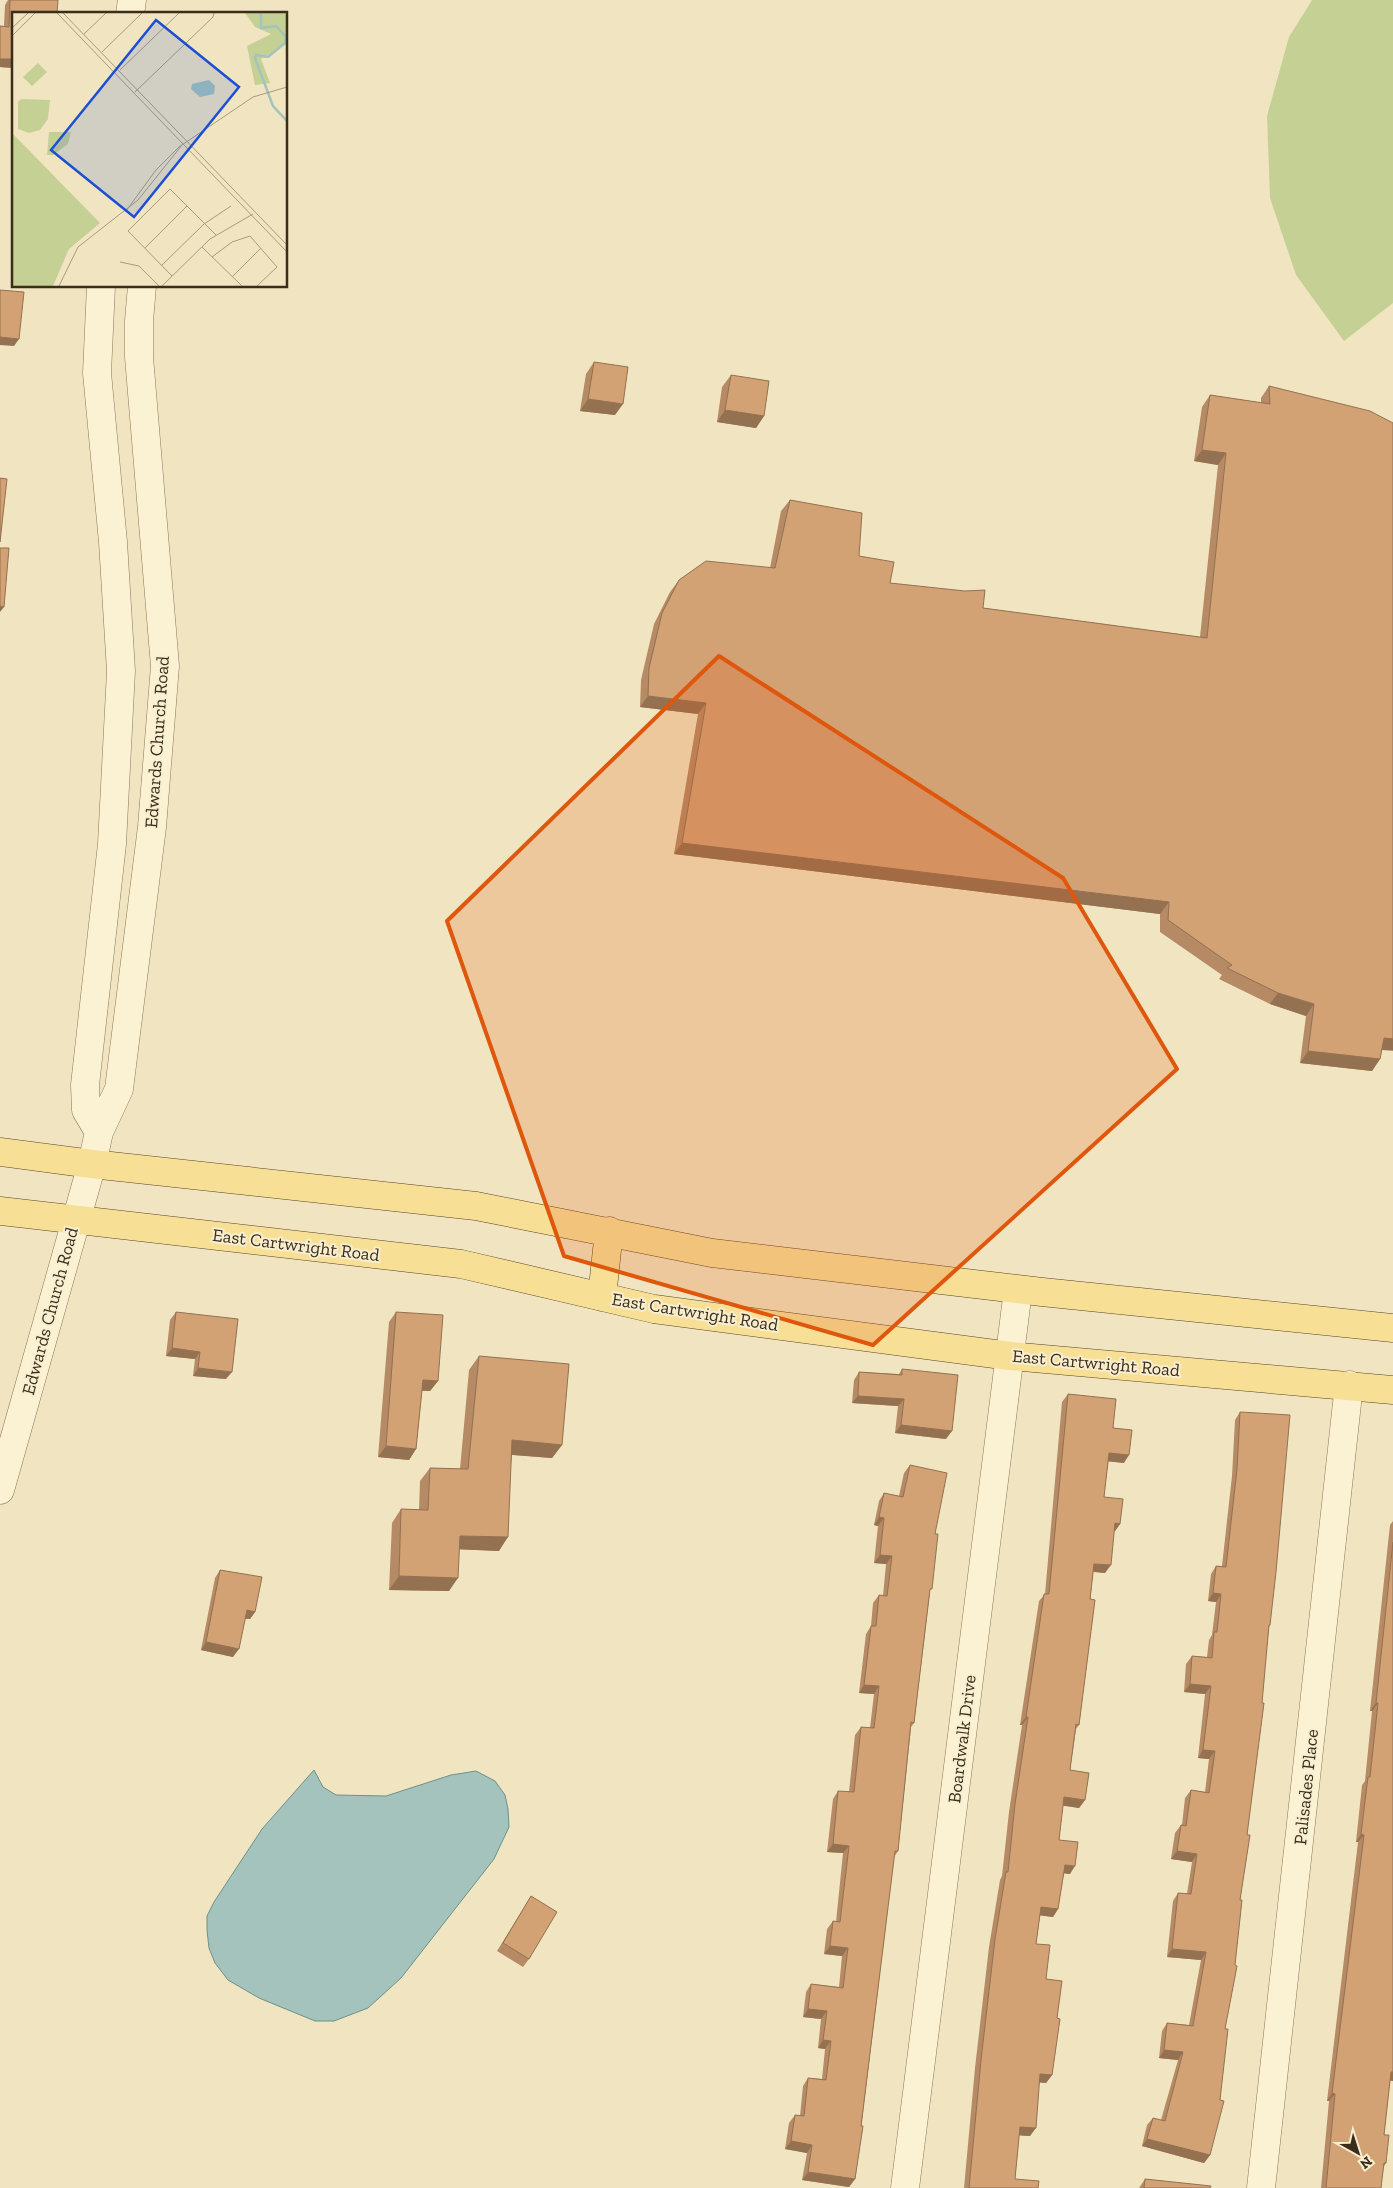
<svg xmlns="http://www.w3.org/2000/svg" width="1393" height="2188" font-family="'Zilla Slab',serif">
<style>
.park{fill:#c5d094}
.water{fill:#a4c3bc;stroke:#6a928a}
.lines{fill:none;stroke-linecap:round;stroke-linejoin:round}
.minor-casing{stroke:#8c7657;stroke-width:29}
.major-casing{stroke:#59442b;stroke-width:29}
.minor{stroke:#fbf2d4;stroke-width:28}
.major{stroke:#f7df95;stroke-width:28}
.wall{fill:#b58a64}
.shaded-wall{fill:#937151}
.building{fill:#d2a174;stroke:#937151}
.marked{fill:#df570d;fill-opacity:0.2;stroke:#df570d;stroke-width:4;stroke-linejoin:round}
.labels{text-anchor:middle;stroke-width:4;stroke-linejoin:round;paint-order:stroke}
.street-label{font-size:18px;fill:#3a2d1c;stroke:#f8efd1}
.inset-river{fill:none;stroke:#a4c3bc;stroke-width:2.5}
.inset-road{fill:none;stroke:#a89b7f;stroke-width:1}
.view{fill:#1d4ed8;fill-opacity:0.15;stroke:#1d4ed8;stroke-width:2.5}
.inset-edge{fill:none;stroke:#3a2d1c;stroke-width:2.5}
</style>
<rect width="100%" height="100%" fill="#f1e5c1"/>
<path class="park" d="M 1312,0 L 1393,0 L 1393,303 L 1344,341 L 1296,275 L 1270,198 L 1267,116 L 1289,37 Z"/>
<path class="water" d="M 314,1770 L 323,1787 L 336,1795 L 386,1796 L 451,1775 L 476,1771 L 495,1781 L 505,1795 L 508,1809 L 509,1827 L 494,1859 L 401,1978 L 368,2008 L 334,2021 L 315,2021 L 259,1998 L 228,1980 L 215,1963 L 209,1948 L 207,1930 L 207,1916 L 214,1902 L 262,1829 Z"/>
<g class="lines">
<defs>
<path id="minor" d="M 130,14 L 132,0
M 99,1132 L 86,1110 L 85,1085 L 112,844 L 121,671 L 113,542 L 97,373 L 101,286
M 0,1490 L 92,1164 L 99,1132 L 119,1089 L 152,827 L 165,666 L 139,357 L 139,321 L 142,286
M 905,2188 L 1018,1290
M 1261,2188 L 1349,1385"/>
<path id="major" d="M 0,1152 L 92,1164 L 476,1206 L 712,1253 L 1042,1292 L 1393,1328
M 0,1211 L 461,1264 L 654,1309 L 1010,1356 L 1393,1390
M 602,1297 L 609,1231"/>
</defs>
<use href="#minor" class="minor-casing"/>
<use href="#major" class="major-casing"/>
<use href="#minor" class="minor"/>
<use href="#major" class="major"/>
</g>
<path class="wall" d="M 8,0 L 58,0 L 14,14 L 14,68 L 0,67 L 0,26 L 4,26 L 5,5 Z
M 594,362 L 615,415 L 580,411 L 586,374 Z
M 731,375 L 764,416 L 756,428 L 717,422 L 722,387 Z
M 1269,386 L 1393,423 L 1393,1051 L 1382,1050 L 1380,1059 L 1372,1071 L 1300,1063 L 1306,1016 L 1270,1004 L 1219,979 L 1222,975 L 1160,932 L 1160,914 L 674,854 L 698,714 L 640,707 L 641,680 L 654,624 L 670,592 L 679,580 L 770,568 L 781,511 L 790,500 L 890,583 L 983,608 L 1200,637 L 1218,465 L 1194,461 L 1202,407 L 1210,395 L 1261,403 L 1261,398 Z
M 176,1312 L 226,1379 L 193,1376 L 195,1359 L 166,1356 L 170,1320 Z
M 396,1312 L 438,1381 L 430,1391 L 422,1391 L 416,1449 L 409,1460 L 378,1457 L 389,1322 Z
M 479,1356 L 562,1445 L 552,1458 L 512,1455 L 499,1551 L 459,1549 L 449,1591 L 389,1590 L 392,1523 L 401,1509 L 419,1510 L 420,1481 L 430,1468 L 460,1469 L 469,1370 Z
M 902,1369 L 946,1439 L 895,1433 L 898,1406 L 852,1403 L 854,1380 L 859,1372 L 899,1374 Z
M 1068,1394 L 1113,1428 L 1124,1463 L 1108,1461 L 1104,1497 L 1120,1524 L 1115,1531 L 1114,1531 L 1105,1573 L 1093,1572 L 1079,1725 L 1076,1729 L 1070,1770 L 1085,1800 L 1079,1808 L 1063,1805 L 1059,1840 L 1070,1874 L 1064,1873 L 1058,1909 L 1053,1917 L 1040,1915 L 1036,1944 L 1057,2018 L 1052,2075 L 1046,2083 L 1039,2082 L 1030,2136 L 1019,2135 L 1015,2179 L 1038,2188 L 964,2188 L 975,2068 L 989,1947 L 1000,1880 L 1002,1876 L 1009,1812 L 1022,1725 L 1020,1725 L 1039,1601 L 1045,1594 L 1062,1402 Z
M 1240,1412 L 1270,1625 L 1269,1628 L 1240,1900 L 1210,2155 L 1204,2163 L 1142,2146 L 1147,2125 L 1153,2118 L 1161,2120 L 1178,2060 L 1159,2058 L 1162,2031 L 1167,2023 L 1189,2025 L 1201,1960 L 1167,1957 L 1173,1901 L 1178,1893 L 1187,1894 L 1192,1862 L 1171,1859 L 1175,1833 L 1181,1825 L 1182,1825 L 1185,1798 L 1191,1790 L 1205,1792 L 1209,1759 L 1198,1758 L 1205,1694 L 1184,1692 L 1186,1664 L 1192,1656 L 1207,1657 L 1209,1640 L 1212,1635 L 1216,1602 L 1208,1601 L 1211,1574 L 1216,1566 L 1222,1566 L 1232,1476 L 1235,1420 Z
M 910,1465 L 935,1534 L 930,1592 L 914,1723 L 911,1727 L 898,1851 L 894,1857 L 855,2179 L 849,2187 L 802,2180 L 807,2153 L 785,2149 L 789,2123 L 795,2115 L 800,2116 L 803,2086 L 808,2078 L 822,2079 L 825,2049 L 818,2048 L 821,2019 L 803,2017 L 806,1992 L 811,1984 L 839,1987 L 842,1956 L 824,1954 L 827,1929 L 833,1921 L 836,1922 L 843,1853 L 827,1852 L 833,1799 L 838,1791 L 849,1792 L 855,1735 L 861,1727 L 870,1728 L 874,1694 L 859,1693 L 866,1634 L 871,1626 L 873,1603 L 879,1595 L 883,1596 L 886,1564 L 874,1563 L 878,1526 L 874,1525 L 879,1501 L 884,1493 L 899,1496 L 904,1473 Z
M 1393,1521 L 1393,2081 L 1390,2080 L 1384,2135 L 1386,2163 L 1383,2168 L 1381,2188 L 1321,2188 L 1329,2101 L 1327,2101 L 1358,1842 L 1356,1842 L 1362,1785 L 1365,1781 L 1372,1711 L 1370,1711 L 1390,1525 Z
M 220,1570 L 255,1612 L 250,1619 L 245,1619 L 233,1657 L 201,1650 L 215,1578 Z
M 531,1896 L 529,1959 L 523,1967 L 497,1951 Z
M 1145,2179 L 1210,2188 L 1139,2188 Z"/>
<path class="shaded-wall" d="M 0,59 L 14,59 L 14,68 L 0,67 Z
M 0,337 L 19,339 L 14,346 L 0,345 Z
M 588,399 L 623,404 L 615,415 L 580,411 Z
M 725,410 L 764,416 L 756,428 L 717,422 Z
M 1202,450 L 1226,453 L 1218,465 L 1194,461 Z
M 0,606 L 4,607 L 0,612 Z
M 648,696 L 706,703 L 698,714 L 640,707 Z
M 682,843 L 1169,902 L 1160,914 L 674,854 Z
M 1278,993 L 1314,1004 L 1306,1016 L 1270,1004 Z
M 1384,1038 L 1393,1039 L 1393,1050 L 1376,1050 Z
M 1308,1051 L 1380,1059 L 1372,1071 L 1300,1063 Z
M 172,1348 L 200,1352 L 195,1359 L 166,1356 Z
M 198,1368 L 232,1372 L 226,1379 L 193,1376 Z
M 423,1380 L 438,1381 L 430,1391 L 416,1390 Z
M 858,1396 L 904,1399 L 898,1406 L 852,1403 Z
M 901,1425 L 952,1431 L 946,1439 L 895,1433 Z
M 512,1440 L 562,1445 L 552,1458 L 503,1454 Z
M 386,1446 L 416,1449 L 409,1460 L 378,1457 Z
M 1109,1453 L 1129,1455 L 1124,1463 L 1104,1461 Z
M 879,1517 L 884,1518 L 878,1526 L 874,1525 Z
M 1115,1523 L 1120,1524 L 1115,1531 L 1109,1531 Z
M 460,1536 L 508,1537 L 499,1551 L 450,1549 Z
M 880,1555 L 892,1556 L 886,1564 L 874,1563 Z
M 1094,1564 L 1111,1565 L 1105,1573 L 1088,1571 Z
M 399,1576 L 458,1578 L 449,1591 L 389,1590 Z
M 1213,1593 L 1221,1594 L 1216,1602 L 1208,1601 Z
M 247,1610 L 255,1612 L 250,1619 L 242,1618 Z
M 206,1642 L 239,1649 L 233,1657 L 201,1650 Z
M 1190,1684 L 1211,1686 L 1205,1694 L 1184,1692 Z
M 864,1685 L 879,1686 L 874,1694 L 859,1693 Z
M 1376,1703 L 1378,1703 L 1372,1711 L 1370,1711 Z
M 1026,1717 L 1028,1717 L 1022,1725 L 1020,1725 Z
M 1203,1750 L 1215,1751 L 1209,1759 L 1198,1758 Z
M 1064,1797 L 1085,1800 L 1079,1808 L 1058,1805 Z
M 1361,1834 L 1364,1835 L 1358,1842 L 1356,1842 Z
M 833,1844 L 849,1846 L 843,1853 L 827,1852 Z
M 1177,1851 L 1197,1854 L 1192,1862 L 1171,1859 Z
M 1065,1865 L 1075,1866 L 1070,1874 L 1059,1873 Z
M 1041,1907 L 1058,1909 L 1053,1917 L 1036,1915 Z
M 830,1946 L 848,1948 L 842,1956 L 824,1954 Z
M 1172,1949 L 1206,1952 L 1201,1960 L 1167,1957 Z
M 808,2009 L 827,2011 L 821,2019 L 803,2017 Z
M 823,2040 L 831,2041 L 825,2049 L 818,2048 Z
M 1164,2050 L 1183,2052 L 1178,2060 L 1159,2058 Z
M 1391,2072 L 1393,2072 L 1393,2081 L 1386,2080 Z
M 1040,2074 L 1052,2075 L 1046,2083 L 1034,2082 Z
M 1332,2093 L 1335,2094 L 1329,2101 L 1327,2101 Z
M 1020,2127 L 1036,2128 L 1030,2136 L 1014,2135 Z
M 1147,2139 L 1210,2155 L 1204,2163 L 1142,2146 Z
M 791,2141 L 812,2145 L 807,2153 L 785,2149 Z
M 808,2172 L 855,2179 L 849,2187 L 802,2180 Z"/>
<path class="building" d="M 10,0 L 58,0 L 57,14 L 14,14 L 14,59 L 0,59 L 0,26 L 9,27 Z
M 0,290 L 24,292 L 19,339 L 0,337 Z
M 594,362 L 628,367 L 623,404 L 588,399 Z
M 731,375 L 769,381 L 764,416 L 725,410 Z
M 1269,386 L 1370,411 L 1393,423 L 1393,1039 L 1384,1038 L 1380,1059 L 1308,1051 L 1314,1004 L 1278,993 L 1227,968 L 1232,965 L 1168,920 L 1169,902 L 682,843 L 706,703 L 648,696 L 649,668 L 662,613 L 679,580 L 706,561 L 775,568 L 790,500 L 862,513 L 859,556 L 894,562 L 890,583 L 965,591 L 985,590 L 983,608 L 1207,638 L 1226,453 L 1202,450 L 1210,395 L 1270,404 Z
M 0,478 L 7,479 L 0,542 Z
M 0,548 L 9,548 L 4,607 L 0,606 Z
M 176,1312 L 238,1319 L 232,1372 L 198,1368 L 200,1352 L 172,1348 Z
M 396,1312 L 443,1315 L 438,1381 L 423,1380 L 416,1449 L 386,1446 Z
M 479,1356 L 569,1364 L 562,1445 L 512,1440 L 508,1537 L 460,1536 L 458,1578 L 399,1576 L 401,1509 L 428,1510 L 430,1468 L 468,1469 Z
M 902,1369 L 958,1375 L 952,1431 L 901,1425 L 904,1399 L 858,1396 L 859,1372 L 902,1375 Z
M 1068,1394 L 1116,1399 L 1113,1428 L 1132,1430 L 1129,1455 L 1109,1453 L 1104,1497 L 1123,1499 L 1120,1524 L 1115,1523 L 1111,1565 L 1094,1564 L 1090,1599 L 1095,1600 L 1079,1725 L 1076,1724 L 1070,1770 L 1089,1773 L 1085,1800 L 1064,1797 L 1059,1840 L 1078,1842 L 1075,1866 L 1065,1865 L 1058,1909 L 1041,1907 L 1036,1944 L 1050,1945 L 1046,1979 L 1062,1981 L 1057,2018 L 1060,2019 L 1052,2075 L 1040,2074 L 1036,2128 L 1020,2127 L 1015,2179 L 1039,2181 L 1038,2188 L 969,2188 L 981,2060 L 995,1939 L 1006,1872 L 1008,1872 L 1015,1804 L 1028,1717 L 1026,1717 L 1044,1594 L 1049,1594 Z
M 1240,1412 L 1290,1415 L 1276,1572 L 1270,1625 L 1269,1625 L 1262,1703 L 1264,1703 L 1247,1835 L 1250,1835 L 1240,1900 L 1242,1900 L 1235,1965 L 1237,1966 L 1225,2029 L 1228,2029 L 1220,2100 L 1224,2101 L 1210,2155 L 1147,2139 L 1153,2118 L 1165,2121 L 1183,2052 L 1164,2050 L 1167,2023 L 1193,2026 L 1206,1952 L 1172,1949 L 1178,1893 L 1191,1894 L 1197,1854 L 1177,1851 L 1181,1825 L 1186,1826 L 1191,1790 L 1209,1793 L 1215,1751 L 1203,1750 L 1211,1686 L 1190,1684 L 1192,1656 L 1212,1658 L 1214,1632 L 1217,1632 L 1221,1594 L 1213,1593 L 1216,1566 L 1226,1567 L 1237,1469 Z
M 910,1465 L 947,1473 L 935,1534 L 938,1534 L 932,1589 L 930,1589 L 914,1723 L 911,1722 L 898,1851 L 895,1851 L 861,2126 L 863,2126 L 855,2179 L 808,2172 L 812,2145 L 791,2141 L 795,2115 L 804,2116 L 808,2078 L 826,2080 L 831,2041 L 823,2040 L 827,2011 L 808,2009 L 811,1984 L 843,1988 L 848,1948 L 830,1946 L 833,1921 L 840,1922 L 849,1846 L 833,1844 L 838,1791 L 854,1792 L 861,1727 L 874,1728 L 879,1686 L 864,1685 L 871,1626 L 876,1626 L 879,1595 L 887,1596 L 892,1556 L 880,1555 L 884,1518 L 879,1517 L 884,1493 L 903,1497 Z
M 1393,1542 L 1393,2072 L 1391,2072 L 1384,2135 L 1389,2135 L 1386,2163 L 1384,2163 L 1381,2188 L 1326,2188 L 1335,2094 L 1332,2093 L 1364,1835 L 1361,1834 L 1368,1777 L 1370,1777 L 1378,1703 L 1376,1703 Z
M 220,1570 L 262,1577 L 255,1612 L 247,1610 L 239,1649 L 206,1642 Z
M 531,1896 L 557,1912 L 529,1959 L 503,1943 Z
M 1145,2179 L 1211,2186 L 1210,2188 L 1144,2188 Z"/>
<path class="marked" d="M 719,656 L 1063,878 L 1177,1069 L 873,1345 L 564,1256 L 447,921 Z"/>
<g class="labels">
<g class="street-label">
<text transform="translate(157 742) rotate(-86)" y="6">Edwards Church Road</text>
<text transform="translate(296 1245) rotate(7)" y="6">East Cartwright Road</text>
<text transform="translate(50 1311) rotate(-75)" y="6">Edwards Church Road</text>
<text transform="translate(695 1312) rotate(9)" y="6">East Cartwright Road</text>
<text transform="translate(1096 1363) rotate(5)" y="6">East Cartwright Road</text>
<text transform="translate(962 1739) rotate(-83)" y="6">Boardwalk Drive</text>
<text transform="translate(1306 1787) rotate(-84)" y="6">Palisades Place</text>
</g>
</g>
<g transform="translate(12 12)">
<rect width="275" height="275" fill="#f1e5c1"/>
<path d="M 0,121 L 88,211 L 57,237 L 41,274 L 0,274 Z" fill="#c5d094"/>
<path d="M 233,1 L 273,1 L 275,4 L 275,27 L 265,38 L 249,47 L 258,71 L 243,73 L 235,34 L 259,22 L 243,15 Z" fill="#c5d094"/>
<path d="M 26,51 L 35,60 L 20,74 L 11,65 ZM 9,87 L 38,88 L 36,107 L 28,118 L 17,121 L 6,117 L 6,90 ZM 37,120 L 59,120 L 56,132 L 41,143 L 35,143 Z" fill="#c5d094"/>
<path d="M 197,68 L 203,74 L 202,82 L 188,85 L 179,77 L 180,72 Z" fill="#a4c3bc"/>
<path class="inset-river" d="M 249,1 L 249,16 L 264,14 L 274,25 L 273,31 L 256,45 L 244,43 L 243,46 L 261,94 L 275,109"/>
<path class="inset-road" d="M 45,1 L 275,240M 51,1 L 275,233M 0,16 L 16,1M 72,22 L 94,1M 0,24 L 23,1M 90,40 L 130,1M 108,58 L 167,1M 123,80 L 201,5 L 202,1M 114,199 L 144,158 L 167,135 L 241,85 L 275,75M 190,235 L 230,274M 133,236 L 175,194M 200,245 L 220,230 L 238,224 L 265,255 L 245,274M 108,250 L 127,254 L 147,274M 149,254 L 192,212 L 219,194M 160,264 L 116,219 L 158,177 L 204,223M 220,265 L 249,236M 47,274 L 66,235 L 126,188 L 170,133M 150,274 L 198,227 L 241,202"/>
<path class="view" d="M 144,8 L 227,75 L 122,205 L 39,138 Z"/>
<rect width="275" height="275" class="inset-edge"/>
</g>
<g transform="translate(1358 2153) rotate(141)" stroke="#f8efd1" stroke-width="4" paint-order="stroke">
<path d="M0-4L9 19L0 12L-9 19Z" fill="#3a2d1c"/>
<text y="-8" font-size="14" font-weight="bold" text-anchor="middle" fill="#3a2d1c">N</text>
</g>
</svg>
